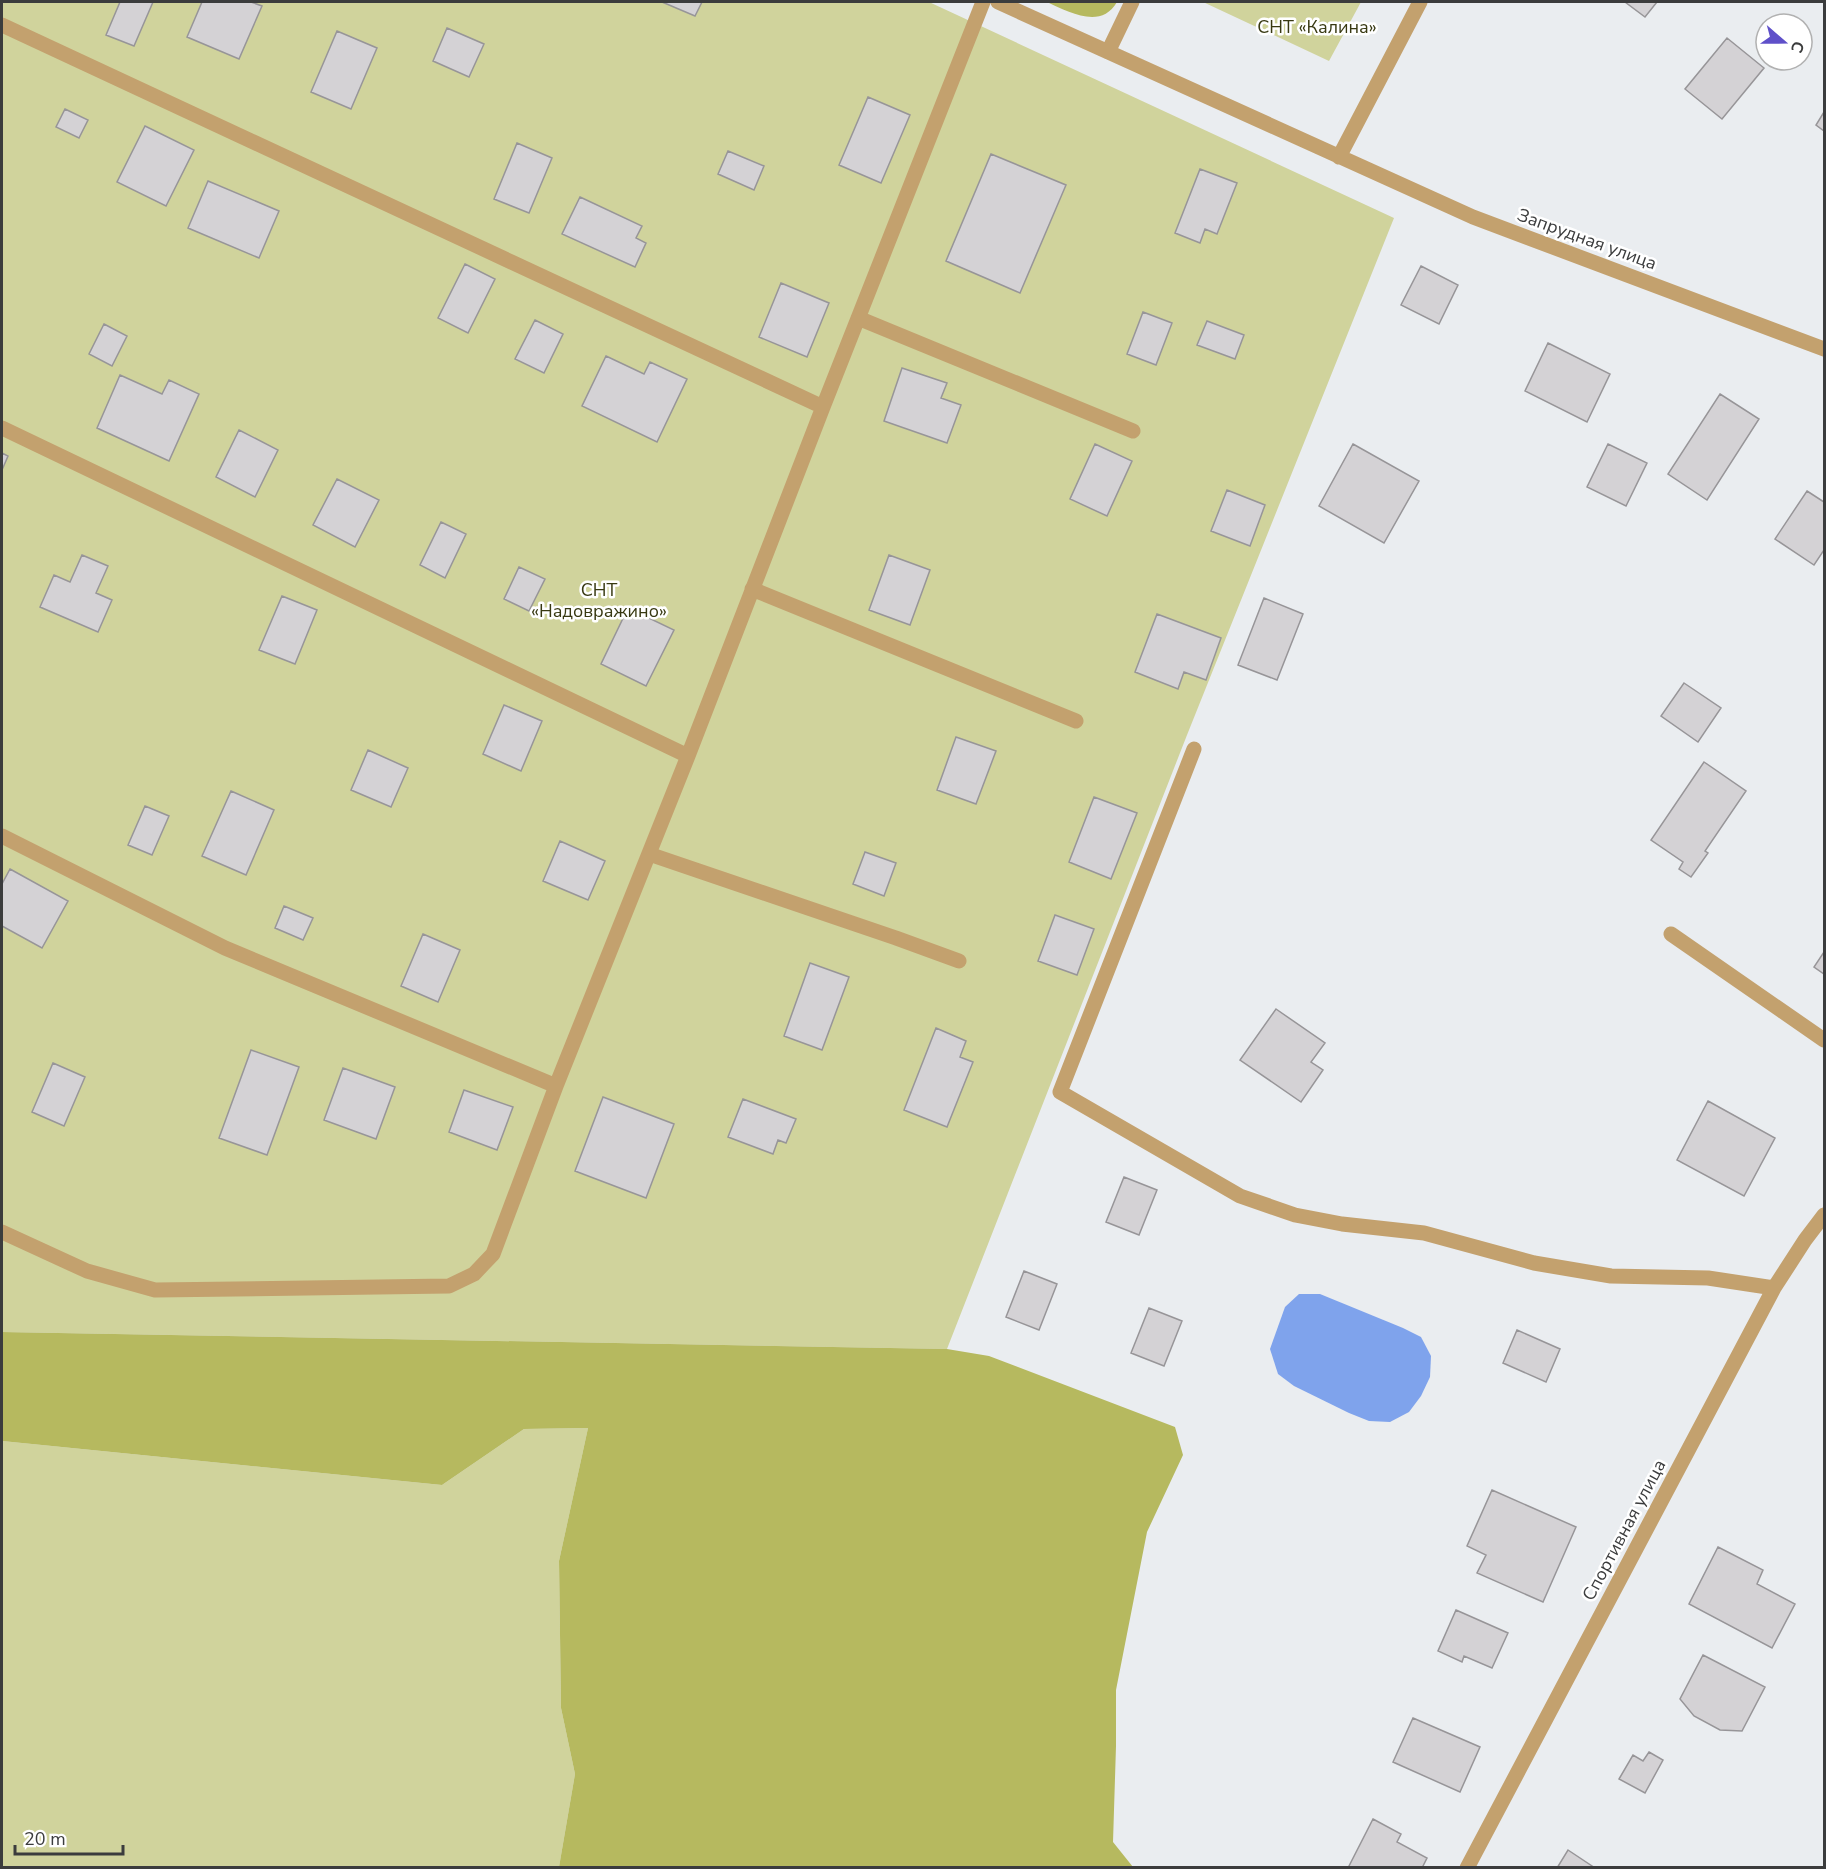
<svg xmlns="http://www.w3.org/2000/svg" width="1826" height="1869" font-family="'Nunito Sans',sans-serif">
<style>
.green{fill:#d0d39c}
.forest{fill:#b6b95f}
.water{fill:#7fa3ec}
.building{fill:#d4d2d5;stroke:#979598;stroke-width:1.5}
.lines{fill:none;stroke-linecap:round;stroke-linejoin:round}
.minor{stroke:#c3a16e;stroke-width:15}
.labels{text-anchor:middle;stroke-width:5;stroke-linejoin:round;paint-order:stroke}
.park-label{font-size:18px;fill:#383912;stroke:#fff}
.street-label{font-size:18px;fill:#3b3c3d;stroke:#fff}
</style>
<rect width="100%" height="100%" fill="#eaedf0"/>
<path class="green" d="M 2,2 L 929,2 L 1394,218 L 1187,735 L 947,1349 L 2,1332 Z
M 1203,2 L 1361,2 L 1329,61 Z
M 588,1428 L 559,1561 L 561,1708 L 575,1774 L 559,1867 L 2,1867 L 2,1441 L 442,1485 L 524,1429 Z"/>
<path class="forest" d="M 1047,2 L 1117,2 C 1101,30 1069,12 1047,2 Z
M 2,1332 L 947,1349 L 989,1356 L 1175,1427 L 1183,1455 L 1147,1532 L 1116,1690 L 1116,1746 L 1113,1842 L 1133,1867 L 559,1867 L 575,1774 L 561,1708 L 559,1561 L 588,1428 L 524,1429 L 442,1485 L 2,1441 Z"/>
<path class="water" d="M 1299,1294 L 1320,1294 L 1403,1328 L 1421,1337 L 1431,1356 L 1430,1377 L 1421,1396 L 1409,1412 L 1390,1422 L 1369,1421 L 1349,1413 L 1294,1386 L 1278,1374 L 1270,1349 L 1285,1307 Z"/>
<path class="building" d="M 120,2 L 153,2 L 134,46 L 106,35 Z
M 202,2 L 251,2 L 262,6 L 239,59 L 187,37 Z
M 662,2 L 702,2 L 695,16 Z
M 1625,2 L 1657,2 L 1645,17 Z
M 447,28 L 484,44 L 469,77 L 433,61 Z
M 337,31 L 377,48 L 351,109 L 311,92 Z
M 1727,38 L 1764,68 L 1722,119 L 1685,89 Z
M 868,97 L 910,115 L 881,183 L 839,165 Z
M 65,109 L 88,120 L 79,138 L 56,127 Z
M 1824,112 L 1824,131 L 1816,125 Z
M 145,126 L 194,150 L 166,206 L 117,182 Z
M 517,143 L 552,158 L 529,213 L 494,199 Z
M 728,151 L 764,166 L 754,190 L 718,174 Z
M 991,154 L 1066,185 L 1020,293 L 946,261 Z
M 1200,169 L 1237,183 L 1217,234 L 1205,229 L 1200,243 L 1175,233 Z
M 208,181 L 279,211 L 259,258 L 188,228 Z
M 580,197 L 642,226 L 636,238 L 646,243 L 635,267 L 562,234 Z
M 465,264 L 495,279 L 468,333 L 438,318 Z
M 1421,266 L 1458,285 L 1439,324 L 1401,305 Z
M 781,283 L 829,303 L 807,357 L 759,337 Z
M 1143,312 L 1172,323 L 1156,365 L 1127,354 Z
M 535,320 L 563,334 L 544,373 L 515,359 Z
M 1207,321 L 1244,335 L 1235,359 L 1197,345 Z
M 104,324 L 127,336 L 112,366 L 89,354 Z
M 1548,343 L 1610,374 L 1587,422 L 1525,391 Z
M 606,356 L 644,374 L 650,362 L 687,379 L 657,442 L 582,406 Z
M 902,368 L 947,383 L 941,398 L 961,405 L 947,443 L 884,421 Z
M 120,375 L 162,394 L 169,380 L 199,394 L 169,461 L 97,428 Z
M 1720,394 L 1759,419 L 1707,500 L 1668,474 Z
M 239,430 L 278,450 L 255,497 L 216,477 Z
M 1095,444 L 1132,461 L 1107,516 L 1070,499 Z
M 1353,444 L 1419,481 L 1384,543 L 1319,506 Z
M 1608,444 L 1647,463 L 1626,506 L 1587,487 Z
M 2,453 L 8,456 L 2,470 Z
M 337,479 L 379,500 L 355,547 L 313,525 Z
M 1227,490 L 1265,505 L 1250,546 L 1211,531 Z
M 1807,491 L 1824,502 L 1824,550 L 1814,565 L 1775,539 Z
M 441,522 L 466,534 L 445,578 L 420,565 Z
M 82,555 L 108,566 L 96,593 L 112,600 L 98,632 L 40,607 L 54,575 L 70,582 Z
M 889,555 L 930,570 L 910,625 L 869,610 Z
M 519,567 L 545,579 L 529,611 L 504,599 Z
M 282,596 L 317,610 L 295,664 L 259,650 Z
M 1264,598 L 1303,614 L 1277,680 L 1238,665 Z
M 628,608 L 674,630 L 646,686 L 601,664 Z
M 1157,614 L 1221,638 L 1206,680 L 1184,672 L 1178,689 L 1135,672 Z
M 1684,683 L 1721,708 L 1698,742 L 1661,716 Z
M 504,705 L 542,721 L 521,771 L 483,754 Z
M 956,737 L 996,751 L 976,804 L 937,790 Z
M 368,750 L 408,768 L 391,807 L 351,790 Z
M 1704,762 L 1746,791 L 1705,851 L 1708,853 L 1691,877 L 1679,869 L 1683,862 L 1651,840 Z
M 231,791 L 274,810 L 246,875 L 202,856 Z
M 1094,797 L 1137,813 L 1111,879 L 1069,862 Z
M 145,806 L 169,816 L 152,855 L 128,845 Z
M 560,841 L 605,861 L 588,900 L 543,881 Z
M 865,852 L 896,863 L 884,896 L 853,884 Z
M 10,869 L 68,901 L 42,948 L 2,926 L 2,884 Z
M 284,906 L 313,918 L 303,940 L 275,928 Z
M 1055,915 L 1094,929 L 1077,975 L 1038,961 Z
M 423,934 L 460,950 L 438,1002 L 401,986 Z
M 1824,952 L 1824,974 L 1814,967 Z
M 810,963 L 849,977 L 822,1050 L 784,1036 Z
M 1276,1009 L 1325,1043 L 1311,1062 L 1323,1070 L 1301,1102 L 1240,1060 Z
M 936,1028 L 966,1041 L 960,1057 L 973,1062 L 947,1127 L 904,1110 Z
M 251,1050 L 299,1067 L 267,1155 L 219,1138 Z
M 53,1063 L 85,1077 L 64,1126 L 32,1112 Z
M 343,1068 L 395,1087 L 376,1139 L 324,1120 Z
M 464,1090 L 513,1107 L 497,1150 L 449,1132 Z
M 603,1097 L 674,1124 L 646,1198 L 575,1171 Z
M 743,1099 L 796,1119 L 786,1143 L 778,1140 L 773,1154 L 728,1137 Z
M 1708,1101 L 1775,1138 L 1744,1196 L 1677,1160 Z
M 1124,1177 L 1157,1190 L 1139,1235 L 1106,1222 Z
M 1024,1271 L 1057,1284 L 1039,1330 L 1006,1317 Z
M 1149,1308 L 1182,1321 L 1164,1366 L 1131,1353 Z
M 1517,1330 L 1560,1349 L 1546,1382 L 1503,1363 Z
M 1492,1490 L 1576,1527 L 1543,1602 L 1477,1573 L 1486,1555 L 1467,1546 Z
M 1718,1547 L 1763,1570 L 1757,1584 L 1795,1604 L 1772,1648 L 1689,1604 Z
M 1456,1610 L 1508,1633 L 1492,1668 L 1464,1656 L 1462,1662 L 1438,1651 Z
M 1703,1655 L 1765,1687 L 1742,1731 L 1720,1730 L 1694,1716 L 1680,1699 Z
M 1413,1718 L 1480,1747 L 1460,1792 L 1393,1762 Z
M 1649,1752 L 1663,1760 L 1645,1793 L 1619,1779 L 1633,1755 L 1643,1761 Z
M 1373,1819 L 1401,1834 L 1397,1842 L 1427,1858 L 1422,1868 L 1348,1868 Z
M 1568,1850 L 1595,1868 L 1557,1868 Z"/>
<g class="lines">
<path class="minor" d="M 998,2 L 1473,217 L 1824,349
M 2,25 L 823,407
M 1108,52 L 1132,2
M 1339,157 L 1420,2
M 858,318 L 1133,431
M 2,428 L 688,756
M 752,589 L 1076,721
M 1194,749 L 1060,1092 L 1240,1196 L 1295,1215 L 1342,1224 L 1424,1233 L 1534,1263 L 1611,1276 L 1708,1278 L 1774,1288
M 2,836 L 225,948 L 556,1086
M 649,854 L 896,938 L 959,961
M 1671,934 L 1824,1040
M 2,1232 L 87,1271 L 155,1290 L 449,1286 L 474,1274 L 493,1254 L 556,1086 L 688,756 L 823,407 L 983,2
M 1467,1868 L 1774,1288 L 1805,1240 L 1824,1215"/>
</g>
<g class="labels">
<g class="park-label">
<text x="1317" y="33">СНТ «Калина»</text>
<text x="599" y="596">СНТ<tspan x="599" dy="21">«Надовражино»</tspan></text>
</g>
<g class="street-label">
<text transform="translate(1587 239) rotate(20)" y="6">Запрудная улица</text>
<text transform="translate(1624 1530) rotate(-62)" y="6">Спортивная улица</text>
</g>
</g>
<rect width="1826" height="1869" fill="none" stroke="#3b3c3d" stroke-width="6"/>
<g transform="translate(1784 42) rotate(110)"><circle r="28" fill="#ffffff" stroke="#b1b1b1" stroke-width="1.5"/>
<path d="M0-4.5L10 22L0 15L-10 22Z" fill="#5f50c9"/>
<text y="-9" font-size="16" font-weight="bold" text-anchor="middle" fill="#3b3c3d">С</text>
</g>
<path d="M15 1845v9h108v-9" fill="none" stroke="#3b3c3d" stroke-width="3"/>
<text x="24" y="1845" font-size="18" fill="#3b3c3d" stroke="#ffffff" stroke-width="4.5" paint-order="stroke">20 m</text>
</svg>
